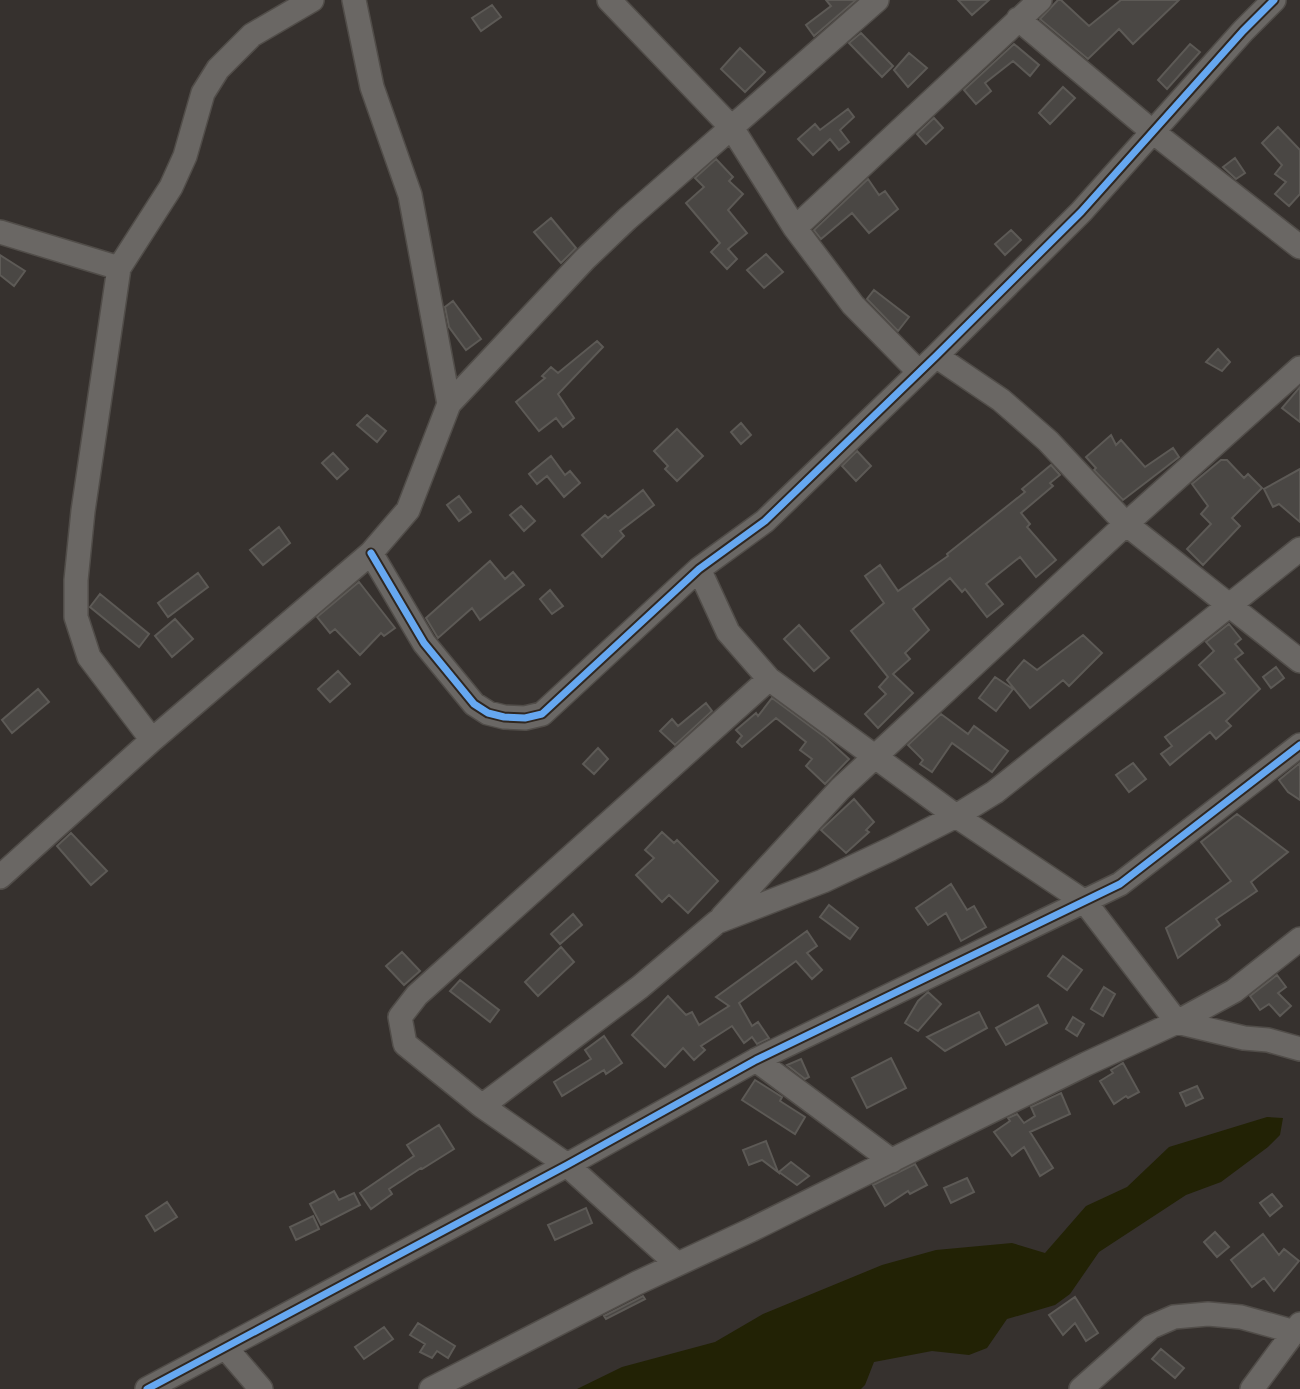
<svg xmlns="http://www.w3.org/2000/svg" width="1300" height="1389" font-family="Raleway,sans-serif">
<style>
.water{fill:#222205}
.building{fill:#4a4744;stroke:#5d5a56;stroke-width:2}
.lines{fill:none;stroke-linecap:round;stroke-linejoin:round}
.minor-casing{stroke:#514d49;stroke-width:26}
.minor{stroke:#6a6764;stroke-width:23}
.cycleway-casing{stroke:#2f2721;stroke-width:11}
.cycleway{stroke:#66a8f1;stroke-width:7}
</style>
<rect width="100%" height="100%" fill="#36312e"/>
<path class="water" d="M 1267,1117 L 1283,1118 L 1280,1135 L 1268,1147 L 1221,1182 L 1186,1195 L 1099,1252 L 1070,1294 L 1055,1305 L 1007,1319 L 987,1348 L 969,1355 L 932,1351 L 874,1362 L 865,1385 L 861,1389 L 577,1389 L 622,1367 L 715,1342 L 763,1314 L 882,1265 L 936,1250 L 1012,1243 L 1045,1253 L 1086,1206 L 1127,1187 L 1169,1147 Z"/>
<path class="building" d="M 826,0 L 856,0 L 814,36 L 806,25 L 831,6 Z
M 958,0 L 989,0 L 972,15 Z
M 1058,0 L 1061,0 L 1089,26 L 1121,0 L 1179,0 L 1133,44 L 1119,29 L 1088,59 L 1040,19 Z
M 492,5 L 501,17 L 481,31 L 472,18 Z
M 861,33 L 893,66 L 882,77 L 849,43 Z
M 1014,44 L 1039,65 L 1030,76 L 1013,61 L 985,83 L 991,91 L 976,104 L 964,90 Z
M 1190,44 L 1200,52 L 1167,89 L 1158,80 Z
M 740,48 L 765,72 L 745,92 L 721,69 Z
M 909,53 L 927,68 L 908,87 L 894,70 Z
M 1063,87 L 1075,98 L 1050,124 L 1039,113 Z
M 848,109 L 854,117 L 840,130 L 849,142 L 839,150 L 830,139 L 813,155 L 798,139 L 815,124 L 820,130 Z
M 934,118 L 943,128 L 926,144 L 917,134 Z
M 1278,127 L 1300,150 L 1300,194 L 1289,206 L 1275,194 L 1286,182 L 1275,174 L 1282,165 L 1262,143 Z
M 1235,158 L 1245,173 L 1236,179 L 1223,167 Z
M 716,159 L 733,177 L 729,181 L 743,194 L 728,210 L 747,233 L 728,249 L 737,259 L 727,269 L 711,252 L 720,243 L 686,203 L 704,187 L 695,178 Z
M 868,179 L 879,195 L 885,191 L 898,209 L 869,233 L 852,213 L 821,239 L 814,230 Z
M 551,218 L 576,248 L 561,263 L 534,232 Z
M 1011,230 L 1021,240 L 1005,255 L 995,244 Z
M 766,254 L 783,272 L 764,288 L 747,270 Z
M 0,255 L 25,271 L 14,286 L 0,275 Z
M 874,290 L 909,317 L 898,331 L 867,299 Z
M 453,301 L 481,339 L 466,350 L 449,327 L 445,307 Z
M 597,341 L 603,347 L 558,394 L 574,418 L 563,427 L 556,418 L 539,431 L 516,402 L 545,378 L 542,376 L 551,367 L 558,373 Z
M 1218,349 L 1230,362 L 1222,371 L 1206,362 Z
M 1300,387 L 1300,422 L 1282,408 Z
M 367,415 L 386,431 L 377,442 L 357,425 Z
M 741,423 L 751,435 L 741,444 L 731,432 Z
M 677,429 L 703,456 L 677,481 L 665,469 L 668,466 L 654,451 Z
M 1111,435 L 1116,445 L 1121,440 L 1145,467 L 1173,448 L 1179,457 L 1123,500 L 1094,470 L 1096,468 L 1086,457 Z
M 857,451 L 871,466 L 856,481 L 842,466 Z
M 333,453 L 348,469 L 337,479 L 322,463 Z
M 551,456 L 565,475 L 570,471 L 580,483 L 564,497 L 547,476 L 537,484 L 529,474 Z
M 1221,460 L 1227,460 L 1244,478 L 1248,474 L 1262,488 L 1232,518 L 1240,526 L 1203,565 L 1187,549 L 1211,524 L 1201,514 L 1208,506 L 1192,484 Z
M 1051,465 L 1060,475 L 1050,483 L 1053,486 L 1021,513 L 1030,524 L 1027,527 L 1056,560 L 1036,577 L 1020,557 L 986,584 L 1003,604 L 987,617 L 965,589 L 962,592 L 950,578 L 913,609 L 929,630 L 905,653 L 910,659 L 893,674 L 913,693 L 878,728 L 865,714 L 886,694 L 879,687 L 888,677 L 851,631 L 884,603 L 865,576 L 880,565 L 898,591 L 948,556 L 947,554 L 1025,492 L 1022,489 Z
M 1300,469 L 1300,522 L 1279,504 L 1273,507 L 1264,489 Z
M 643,490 L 654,505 L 620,531 L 624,536 L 602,557 L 582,535 L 605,515 L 608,518 Z
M 459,496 L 471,512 L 459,521 L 447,505 Z
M 521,506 L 535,521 L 524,531 L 510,515 Z
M 279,527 L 290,543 L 263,565 L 250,550 Z
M 490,561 L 505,579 L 513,572 L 524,585 L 480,620 L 472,608 L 438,638 L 426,618 Z
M 198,573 L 208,587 L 168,617 L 158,603 Z
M 359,582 L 395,628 L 384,636 L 381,633 L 360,655 L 335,629 L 330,633 L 317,617 Z
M 550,590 L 563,606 L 552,614 L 540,599 Z
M 100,594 L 149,634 L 139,647 L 90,607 Z
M 175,619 L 193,639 L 172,657 L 155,636 Z
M 1229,624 L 1241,639 L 1235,644 L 1243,653 L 1235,659 L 1260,689 L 1226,721 L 1231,726 L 1216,739 L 1210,732 L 1170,765 L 1161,754 L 1172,746 L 1165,737 L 1225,693 L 1199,665 L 1214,651 L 1206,642 Z
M 799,625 L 829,658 L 814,671 L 784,639 Z
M 1083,635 L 1102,653 L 1069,686 L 1063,680 L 1030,708 L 1007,680 L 1024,660 L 1037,670 Z
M 1276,667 L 1284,678 L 1271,688 L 1263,677 Z
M 338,671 L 350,684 L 330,702 L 318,689 Z
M 995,677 L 1013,689 L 996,711 L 979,698 Z
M 38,689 L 49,702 L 12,733 L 2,720 Z
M 772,698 L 826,738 L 849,759 L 825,784 L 806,766 L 812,759 L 800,750 L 806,742 L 776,718 L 742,747 L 737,742 L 742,736 L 736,730 L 756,713 L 758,716 Z
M 706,703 L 712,711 L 675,745 L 660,731 L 672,719 L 678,726 Z
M 941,714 L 968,734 L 974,726 L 1008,751 L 992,772 L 952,743 L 932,772 L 920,764 L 923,760 L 908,745 Z
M 598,748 L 608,759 L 594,774 L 583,764 Z
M 1133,763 L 1146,779 L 1129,792 L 1116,775 Z
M 1300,763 L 1300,800 L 1288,792 L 1279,780 Z
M 854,799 L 874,822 L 866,830 L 869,832 L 846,853 L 821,830 Z
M 1237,814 L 1288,852 L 1251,882 L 1257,891 L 1216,919 L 1220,925 L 1178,958 L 1166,928 L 1231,881 L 1201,842 Z
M 662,832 L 674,843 L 677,840 L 718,881 L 688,913 L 669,895 L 662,902 L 636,875 L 654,858 L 645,850 Z
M 71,833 L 107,871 L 91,885 L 57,846 Z
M 951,884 L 967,910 L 974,906 L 986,927 L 961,941 L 946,913 L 928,925 L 916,908 Z
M 829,905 L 858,928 L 850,939 L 820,917 Z
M 573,914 L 582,925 L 560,944 L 551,934 Z
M 807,931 L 817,946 L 807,953 L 822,970 L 812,979 L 796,961 L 739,1003 L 752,1026 L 758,1022 L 769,1038 L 757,1044 L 752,1037 L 744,1043 L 732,1026 L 701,1046 L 705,1050 L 694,1060 L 683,1048 L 665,1067 L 632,1035 L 668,996 L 686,1015 L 692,1012 L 699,1025 L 729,1006 L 716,997 Z
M 561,947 L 574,962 L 538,996 L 525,982 Z
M 402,952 L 420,971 L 404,985 L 386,966 Z
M 1063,956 L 1082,970 L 1067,990 L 1048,976 Z
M 1277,975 L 1286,987 L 1278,993 L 1291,1006 L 1280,1016 L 1269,1004 L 1260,1010 L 1250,996 Z
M 460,980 L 499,1010 L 490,1022 L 450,991 Z
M 1104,987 L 1115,994 L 1103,1016 L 1091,1009 Z
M 928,992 L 941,1004 L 918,1031 L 905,1023 L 918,1001 Z
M 1038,1005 L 1047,1023 L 1006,1045 L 996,1028 Z
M 979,1012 L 987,1028 L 945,1051 L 927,1037 Z
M 1073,1017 L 1084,1024 L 1077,1036 L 1066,1029 Z
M 604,1036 L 622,1063 L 606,1074 L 604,1070 L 562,1096 L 554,1082 L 591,1059 L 585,1050 Z
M 891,1058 L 906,1088 L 867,1108 L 852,1078 Z
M 801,1059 L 809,1077 L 805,1079 L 787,1065 Z
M 1123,1063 L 1139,1092 L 1128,1098 L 1126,1096 L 1114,1104 L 1100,1081 L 1113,1073 L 1111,1070 Z
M 755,1080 L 782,1097 L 780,1101 L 805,1117 L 795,1134 L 742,1100 Z
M 1197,1086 L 1203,1098 L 1186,1106 L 1180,1093 Z
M 1061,1093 L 1070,1114 L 1030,1132 L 1053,1168 L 1040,1176 L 1024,1147 L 1012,1156 L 994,1132 L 1010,1121 L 1008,1118 L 1017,1114 L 1024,1123 L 1035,1116 L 1031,1107 Z
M 439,1125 L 454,1149 L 422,1169 L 421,1168 L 389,1189 L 392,1194 L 371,1209 L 360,1193 L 414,1156 L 407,1145 Z
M 766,1141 L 778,1172 L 762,1160 L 749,1165 L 743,1150 Z
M 791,1162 L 809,1176 L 797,1185 L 779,1172 Z
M 915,1164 L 927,1185 L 910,1194 L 908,1191 L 885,1206 L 873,1185 Z
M 967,1178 L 974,1192 L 951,1203 L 944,1188 Z
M 334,1191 L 339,1200 L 354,1193 L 360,1205 L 321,1225 L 310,1204 Z
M 1272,1194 L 1282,1206 L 1270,1216 L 1260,1203 Z
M 167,1202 L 177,1217 L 155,1231 L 146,1216 Z
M 586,1208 L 592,1223 L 555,1240 L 548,1225 Z
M 313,1216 L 319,1229 L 296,1240 L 290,1227 Z
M 1215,1232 L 1229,1247 L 1217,1257 L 1204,1242 Z
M 1263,1234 L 1279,1255 L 1284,1249 L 1299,1261 L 1274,1291 L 1264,1278 L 1252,1287 L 1231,1260 Z
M 643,1296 L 645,1299 L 606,1319 L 604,1316 Z
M 1075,1297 L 1098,1333 L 1086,1341 L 1075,1323 L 1063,1335 L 1049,1315 Z
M 418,1323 L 455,1346 L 448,1358 L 437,1351 L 432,1358 L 420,1352 L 425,1344 L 410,1335 Z
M 384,1327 L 393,1339 L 364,1359 L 355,1347 Z
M 1161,1349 L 1184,1368 L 1175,1378 L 1152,1359 Z"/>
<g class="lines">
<defs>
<path id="minor" d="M 354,0 L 372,87 L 410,195 L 449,404
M 609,0 L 732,128 L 795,228
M 1018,19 L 1153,132 L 1300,247
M 0,232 L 119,268
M 936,356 L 1001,400 L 1048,441 L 1126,524 L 1300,661
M 919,372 L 853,305 L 795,228 L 1040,0
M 371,553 L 424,643 L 474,704 L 488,713 L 504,717 L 525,718 L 542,714 L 699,569 L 765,521 L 936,356 L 1081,212 L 1243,31 L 1274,0
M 699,569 L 728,632 L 769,679 L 956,816 L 1085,902 L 1177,1022 L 1244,1038 L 1268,1040 L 1300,1049
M 152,740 L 89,657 L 76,617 L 76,580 L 83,511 L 119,268 L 171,187 L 185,156 L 203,93 L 218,69 L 252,35 L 312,0
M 0,877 L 152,740 L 371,553 L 408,510 L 449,404 L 585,259 L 627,219 L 877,0
M 722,917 L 840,789 L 1126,524 L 1300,368
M 756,1060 L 892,1161
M 482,1106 L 405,1044 L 400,1017 L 417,995 L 769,679
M 677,1264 L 567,1165 L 482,1106 L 640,987 L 717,922 L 823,881 L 891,849 L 956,816 L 995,792 L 1300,549
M 225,1347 L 261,1389
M 147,1389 L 567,1165 L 756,1060 L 1120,884 L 1300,745
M 431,1389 L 637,1283 L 751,1230 L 1086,1064 L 1177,1022 L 1234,991 L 1300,939
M 1081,1389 L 1151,1327 L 1174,1317 L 1208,1314 L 1241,1317 L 1295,1332
M 1252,1389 L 1300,1324"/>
</defs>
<use href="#minor" class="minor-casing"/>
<use href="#minor" class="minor"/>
<defs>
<path id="cycleway" d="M 371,553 L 424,643 L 474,704 L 488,713 L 504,717 L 525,718 L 542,714 L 699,569 L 765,521 L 936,356 L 1081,212 L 1243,31 L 1274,0
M 147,1389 L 567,1165 L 756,1060 L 1120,884 L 1300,745"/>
</defs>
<use href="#cycleway" class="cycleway-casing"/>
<use href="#cycleway" class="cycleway"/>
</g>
</svg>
